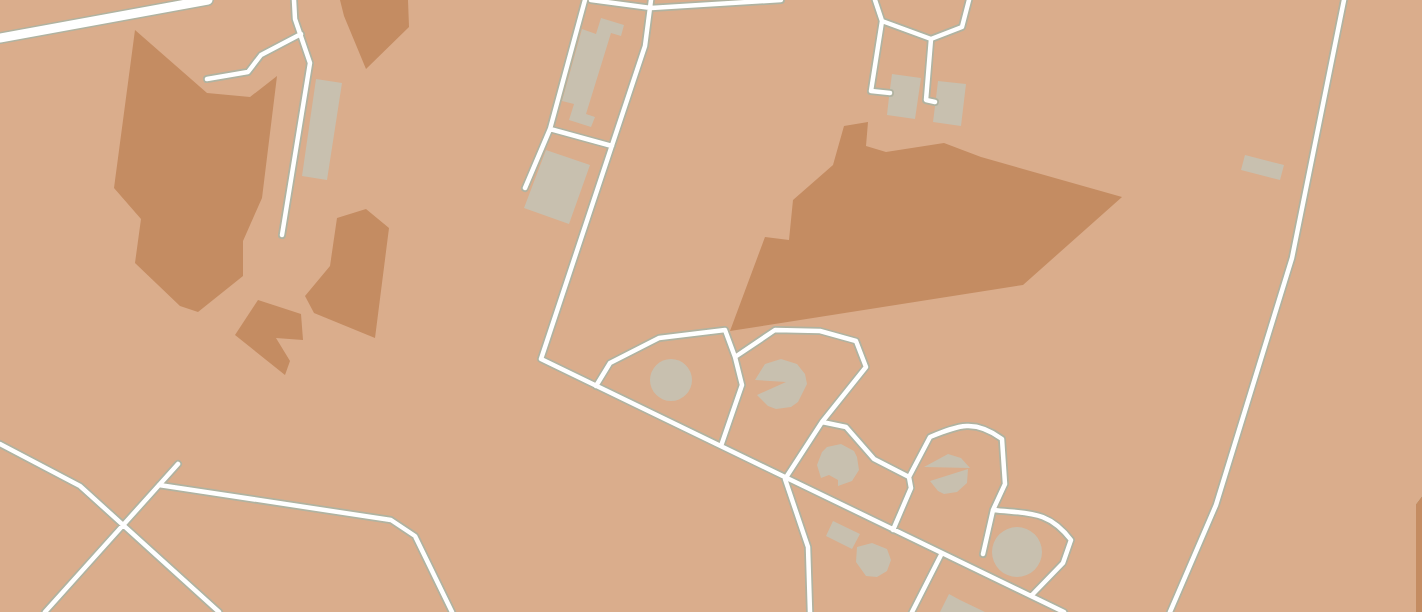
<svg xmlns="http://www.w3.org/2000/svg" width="1422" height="612" font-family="'Titillium Web',sans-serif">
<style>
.green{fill:#daad8c}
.forest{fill:#c48c62}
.building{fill:#c8c0af}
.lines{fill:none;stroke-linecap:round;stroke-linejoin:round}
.service-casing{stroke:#b0b3a1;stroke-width:8}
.minor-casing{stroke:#b0b3a1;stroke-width:12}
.service{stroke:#fff;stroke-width:4.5}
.minor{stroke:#fff;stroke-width:9}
</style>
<rect width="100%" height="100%" fill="#dee1ce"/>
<path class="green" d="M 0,0 L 1422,0 L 1422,496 L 1416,504 L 1416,612 L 0,612 Z"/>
<path class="forest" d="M 340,0 L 408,0 L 409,27 L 366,69 L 344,16 Z
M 135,30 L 207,93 L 250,97 L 277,76 L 262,198 L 243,241 L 243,276 L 198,312 L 180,306 L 135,263 L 141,219 L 114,188 Z
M 868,122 L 866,146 L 886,152 L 944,143 L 981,157 L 1122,197 L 1023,285 L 730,331 L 765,237 L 789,240 L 793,200 L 833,165 L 844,126 Z
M 366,209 L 389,228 L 375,338 L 314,313 L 305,296 L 330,266 L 337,218 Z
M 258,300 L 301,314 L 303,340 L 276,338 L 290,361 L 285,375 L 235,335 Z
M 1422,496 L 1422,612 L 1416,612 L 1416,504 Z"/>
<path class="building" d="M 601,18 L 624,25 L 621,36 L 611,33 L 586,114 L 595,117 L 591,127 L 569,120 L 574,104 L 562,101 L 582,29 L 596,34 Z
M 892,74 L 921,78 L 915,119 L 887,115 L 889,97 L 894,94 L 890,89 Z
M 316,79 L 342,83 L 327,180 L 302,176 Z
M 938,81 L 966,84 L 961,126 L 933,122 L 935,106 L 939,102 L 936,98 Z
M 546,150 L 590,165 L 569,224 L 524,208 Z
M 1245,155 L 1284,165 L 1280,180 L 1241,170 Z
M650 380a21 21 0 1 1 42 0a21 21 0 1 1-42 0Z
M 781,359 L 797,364 L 805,374 L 807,384 L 798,402 L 791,407 L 776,409 L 768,406 L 757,395 L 786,382 L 755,380 L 765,364 Z
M 841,444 L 854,451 L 857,457 L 859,470 L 852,481 L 838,486 L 838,480 L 829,475 L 821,478 L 817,465 L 822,452 L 827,447 Z
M 948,454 L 961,458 L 970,468 L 924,467 Z
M 968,469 L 967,483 L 957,492 L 944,494 L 938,491 L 930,481 Z
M 833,521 L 860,534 L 852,549 L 826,536 Z
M992 552a25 25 0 1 1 50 0a25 25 0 1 1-50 0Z
M 872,543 L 887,549 L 891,560 L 887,571 L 877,577 L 866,576 L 856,562 L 857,547 Z
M 949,594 L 960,600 L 985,612 L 940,612 Z"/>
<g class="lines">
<defs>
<path id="service" d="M 591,0 L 651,8 L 781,0
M 651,0 L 645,46 L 541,359 L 1064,612
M 875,0 L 882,21 L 931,39 L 962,27 L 969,0
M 882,21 L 871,91 L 890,93
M 931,39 L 926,100 L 935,102
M 207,79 L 248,72 L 261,55 L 301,34
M 550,129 L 612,146
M 525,188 L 550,129 L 585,0
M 282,235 L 310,63 L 295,19 L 294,0
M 596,386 L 610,363 L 659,338 L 725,330 L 735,357 L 775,330 L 820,331 L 856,341 L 866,367 L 822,422 L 846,427 L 874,459 L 909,477 L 930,437 C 959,425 975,419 1002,439 L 1005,484 L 993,510 C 1029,514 1048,510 1071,540 L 1063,563 L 1031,596
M 0,444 L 80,486 L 219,612
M 721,446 L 742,385 L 735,357
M 159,485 L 391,520 L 415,536 L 452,612
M 893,530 L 911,488 L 909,477
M 983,554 L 993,510
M 45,612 L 178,464
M 810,612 L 808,547 L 785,479 L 822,422
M 912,612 L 942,553
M 1170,612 L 1216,505 L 1292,258 L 1344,0"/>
<path id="minor" d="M 0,38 L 208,0"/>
</defs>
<use href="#service" class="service-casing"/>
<use href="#minor" class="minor-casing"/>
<use href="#service" class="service"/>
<use href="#minor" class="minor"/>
</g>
</svg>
